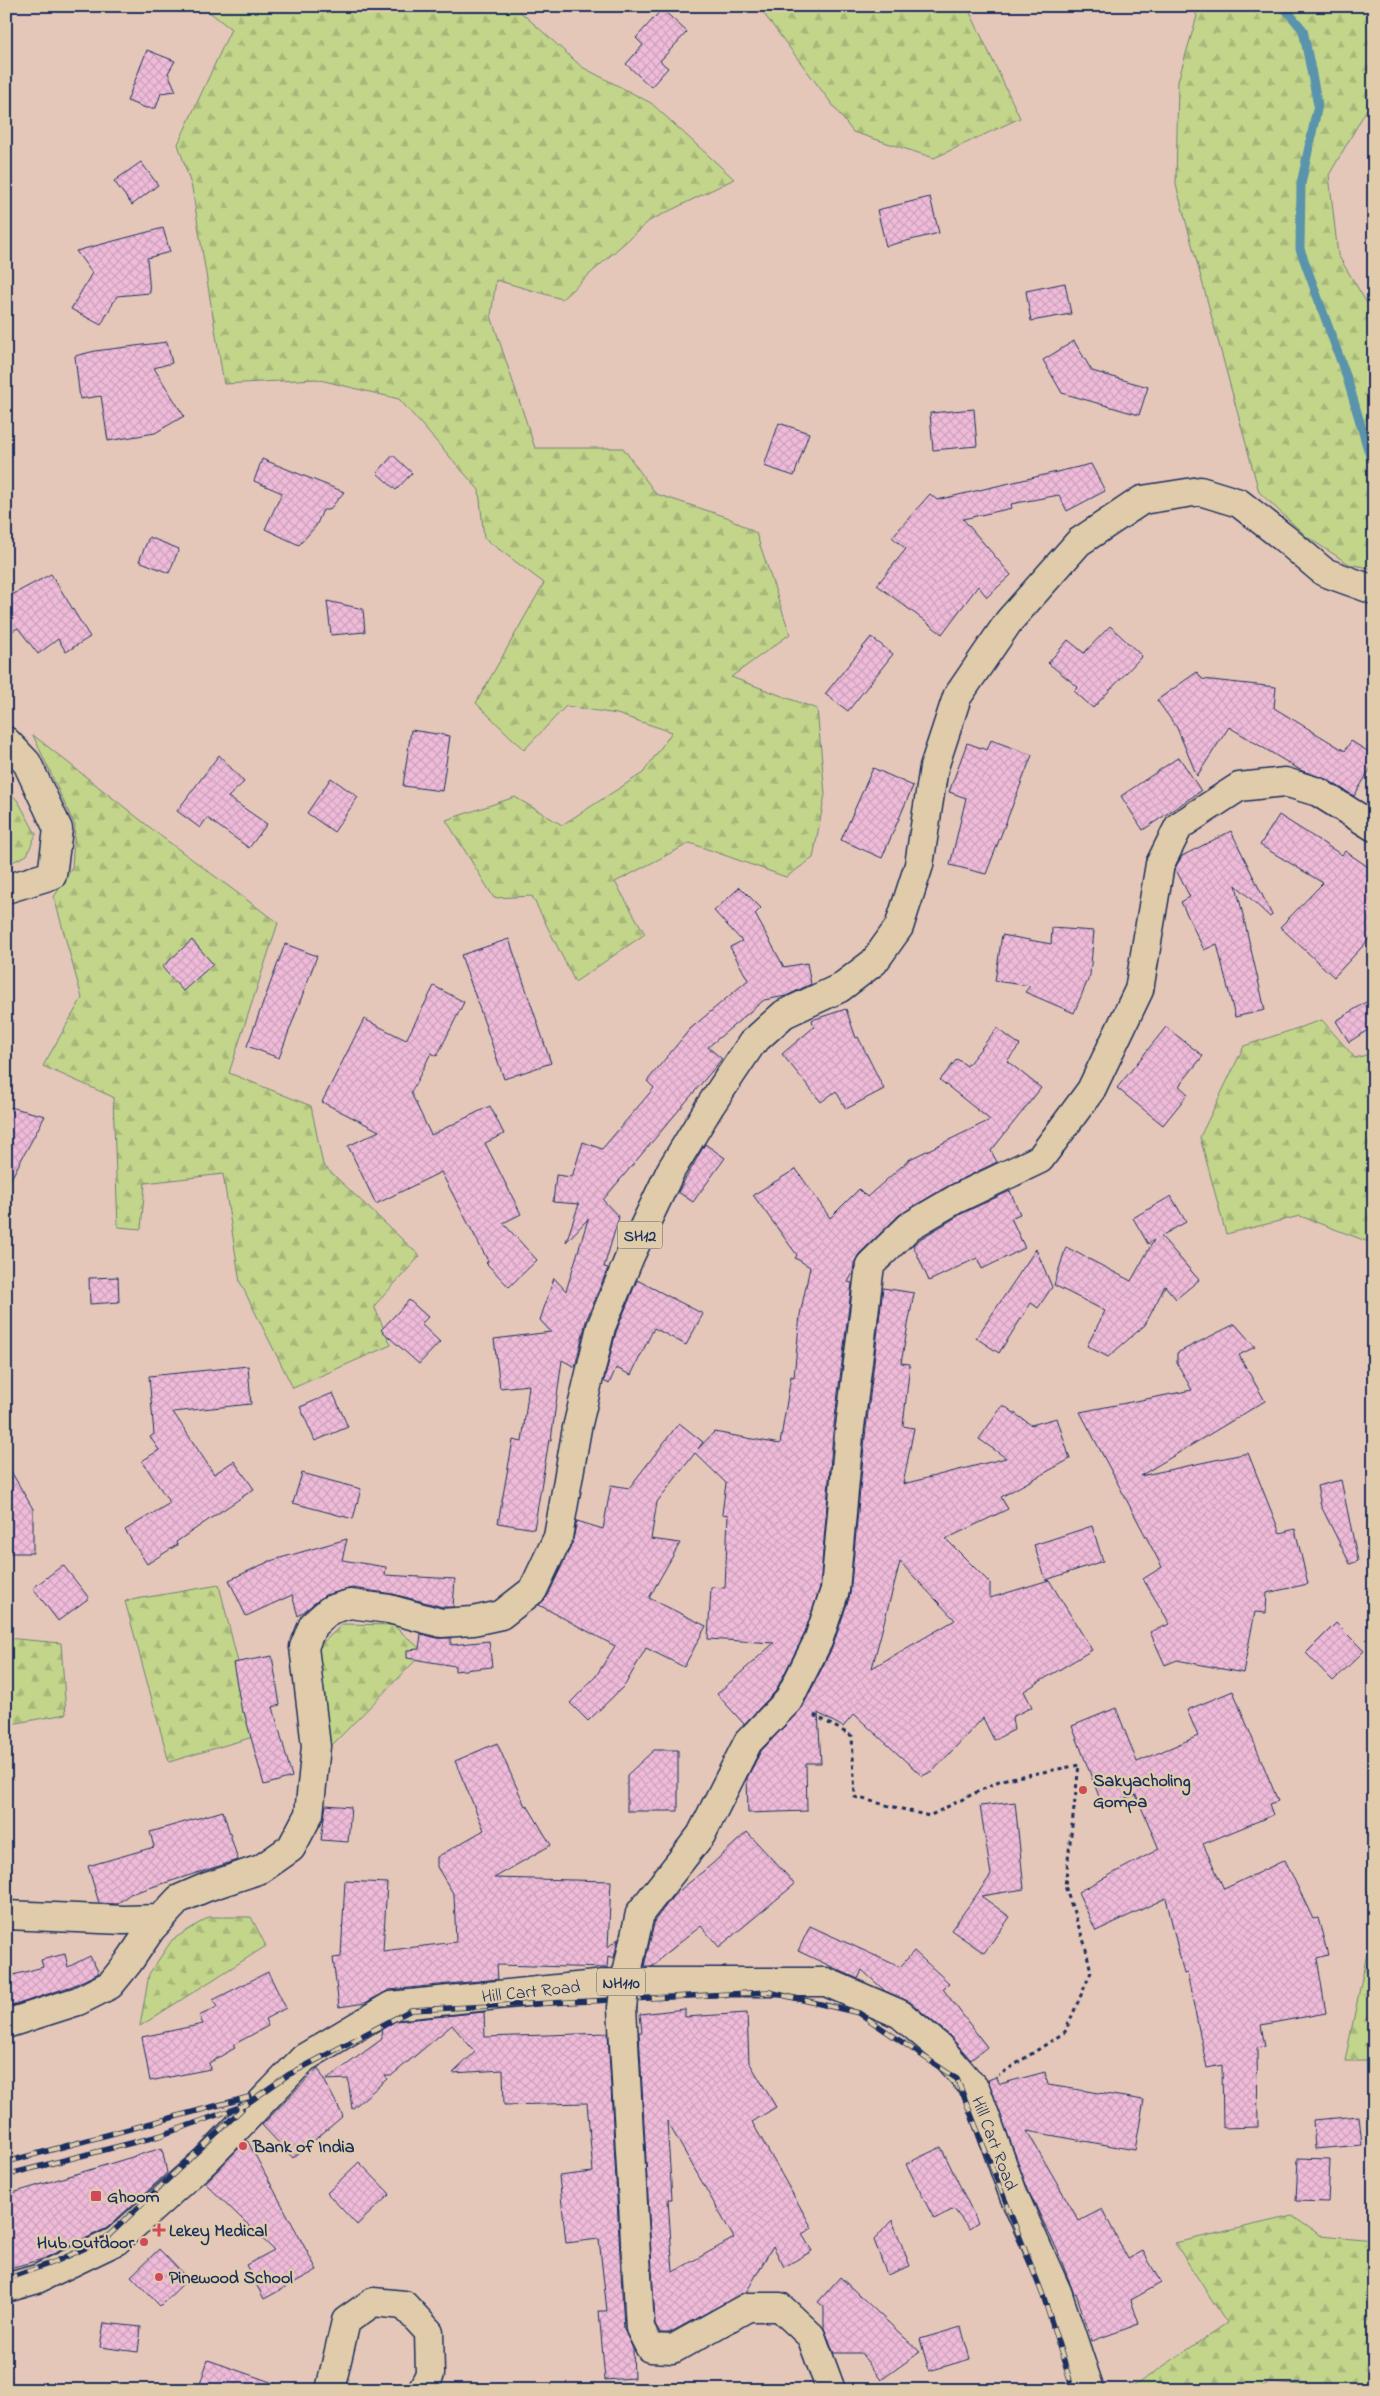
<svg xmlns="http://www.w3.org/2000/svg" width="1380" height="2396" font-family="'Indie Flower',sans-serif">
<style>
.forest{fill:url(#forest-firs);stroke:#6f8274}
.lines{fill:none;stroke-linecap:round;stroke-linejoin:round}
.stream{stroke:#5a93ac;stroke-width:9}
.building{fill:url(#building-cross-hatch);stroke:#1b2f5e;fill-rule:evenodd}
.street-casing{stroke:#1b2f5e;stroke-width:31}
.secondary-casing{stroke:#1b2f5e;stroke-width:31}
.primary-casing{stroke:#1b2f5e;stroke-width:31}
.highway-casing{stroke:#1b2f5e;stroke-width:31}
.path{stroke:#1b2f5e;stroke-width:3;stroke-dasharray:4 4;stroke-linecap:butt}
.street{stroke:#e0ccaa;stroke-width:28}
.secondary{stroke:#e0ccaa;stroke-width:28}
.primary{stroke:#e0ccaa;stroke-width:28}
.highway{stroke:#e0ccaa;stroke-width:28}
.rail-casing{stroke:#1b2f5e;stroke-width:5.5}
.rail{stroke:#e0ccaa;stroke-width:4;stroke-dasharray:11;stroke-linecap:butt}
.street-bridge-casing{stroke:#1b2f5e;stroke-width:31;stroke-linecap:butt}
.street-bridge{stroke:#e0ccaa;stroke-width:28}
.poi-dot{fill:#d1495b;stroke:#e0ccaa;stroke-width:2}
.labels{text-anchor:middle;stroke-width:4.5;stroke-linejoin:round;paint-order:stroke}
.shield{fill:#e0ccaa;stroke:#565e75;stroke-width:1}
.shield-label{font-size:16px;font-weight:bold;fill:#1b2f5e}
.poi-label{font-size:18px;font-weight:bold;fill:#1b2f5e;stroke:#e0ccaa;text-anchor:start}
.street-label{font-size:18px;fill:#1b2f5e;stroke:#e0ccaa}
</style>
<defs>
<pattern id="forest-firs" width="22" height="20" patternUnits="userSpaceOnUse" patternTransform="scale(1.25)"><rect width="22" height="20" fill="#c3d58a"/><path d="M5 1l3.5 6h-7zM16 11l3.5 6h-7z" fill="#a7b77a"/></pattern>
<pattern id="building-cross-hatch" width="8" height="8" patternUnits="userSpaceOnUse" patternTransform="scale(1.25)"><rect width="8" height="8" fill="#efbbd8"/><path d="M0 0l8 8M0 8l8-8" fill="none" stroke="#cca1bc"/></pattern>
</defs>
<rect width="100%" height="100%" fill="#e4c7b8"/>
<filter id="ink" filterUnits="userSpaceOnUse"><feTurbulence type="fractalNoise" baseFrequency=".02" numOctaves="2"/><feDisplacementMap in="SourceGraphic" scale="10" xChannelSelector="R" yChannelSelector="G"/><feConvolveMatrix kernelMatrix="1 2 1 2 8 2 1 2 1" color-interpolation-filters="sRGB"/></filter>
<g filter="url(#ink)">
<path class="forest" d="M 202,6 L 514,6 L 582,67 L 651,103 L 734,179 L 649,221 L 562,299 L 496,280 L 491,316 L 535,448 L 623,448 L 656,494 L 727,517 L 756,533 L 790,634 L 731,677 L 817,709 L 825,794 L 813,858 L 786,877 L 690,843 L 615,882 L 645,934 L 575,982 L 532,896 L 494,898 L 446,820 L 515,797 L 562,825 L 643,773 L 672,732 L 617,714 L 566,706 L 524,750 L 476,703 L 544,583 L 484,538 L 479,490 L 399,399 L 316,379 L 224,384 L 192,188 L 178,144 L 231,29 Z
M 758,6 L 967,6 L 1020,118 L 934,158 L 853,132 Z
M 1192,6 L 1374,6 L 1374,108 L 1367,109 L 1329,175 L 1338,255 L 1374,315 L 1374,569 L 1349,564 L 1307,537 L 1259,492 L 1176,185 L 1178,81 L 1197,16 Z
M 33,735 L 162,837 L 278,923 L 229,1073 L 311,1106 L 323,1165 L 420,1256 L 374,1306 L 391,1345 L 293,1388 L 240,1282 L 223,1174 L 145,1183 L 141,1229 L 118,1227 L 113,1097 L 43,1066 L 82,998 L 54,897 L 72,868 L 75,826 Z
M 6,788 L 18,801 L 36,834 L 27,855 L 10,863 L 6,856 Z
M 1322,1020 L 1355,1058 L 1374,1053 L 1374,1244 L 1300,1216 L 1226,1234 L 1200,1137 L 1244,1046 Z
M 219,1585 L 256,1736 L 169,1762 L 125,1601 Z
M 343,1624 L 393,1625 L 424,1652 L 327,1750 L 317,1680 L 319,1646 Z
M 6,1638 L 61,1643 L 66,1714 L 11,1724 L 6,1714 Z
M 1371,1778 L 1374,1778 L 1374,2061 L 1345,2061 L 1372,1929 L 1367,1886 Z
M 209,1917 L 251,1917 L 266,1946 L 140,2026 L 149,1974 L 172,1940 Z
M 1292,2216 L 1320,2235 L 1374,2240 L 1374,2390 L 1269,2383 L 1259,2390 L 1128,2390 L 1227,2323 L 1175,2243 Z"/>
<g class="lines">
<path class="stream" d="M 1283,6 L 1303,30 L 1318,105 L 1301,184 L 1300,249 L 1347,378 L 1374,470"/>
</g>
<path class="building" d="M 662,9 L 687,32 L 660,61 L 668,68 L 651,87 L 626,64 L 643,45 L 636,38 Z
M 147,50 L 175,61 L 168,73 L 176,91 L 161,93 L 156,108 L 146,108 L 127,101 Z
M 141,162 L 158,185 L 132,205 L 114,181 Z
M 930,197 L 939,233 L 886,246 L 877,210 Z
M 163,228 L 170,252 L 147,258 L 150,293 L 117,296 L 101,325 L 71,309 L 92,273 L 76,251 Z
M 1065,283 L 1071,314 L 1031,321 L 1026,291 Z
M 1074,341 L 1092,371 L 1148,387 L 1139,415 L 1062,393 L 1043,360 Z
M 167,342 L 172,363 L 154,368 L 184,416 L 155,433 L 108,441 L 101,396 L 80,399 L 75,356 L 95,351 Z
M 974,409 L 977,446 L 933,450 L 930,413 Z
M 779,423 L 809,433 L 794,476 L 764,466 Z
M 393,455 L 412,473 L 396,490 L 377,473 Z
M 262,459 L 344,492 L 329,510 L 323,510 L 316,526 L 299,545 L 265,529 L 282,493 L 254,481 Z
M 1091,464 L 1105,491 L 1067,511 L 1059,495 L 1011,504 L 1012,508 L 963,519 L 1011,575 L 987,597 L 978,586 L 942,634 L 877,585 L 906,549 L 892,537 L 930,494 L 937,500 Z
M 149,537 L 179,549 L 169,573 L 139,561 Z
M 51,574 L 90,637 L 66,652 L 58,639 L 38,654 L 18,628 L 6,634 L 6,598 Z
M 327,601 L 363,609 L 365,632 L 331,635 Z
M 1110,626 L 1142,656 L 1093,708 L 1074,691 L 1078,687 L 1048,663 L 1068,640 L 1084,653 Z
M 871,637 L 893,654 L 848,711 L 825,694 Z
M 1197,672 L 1202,679 L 1276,687 L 1274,708 L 1345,751 L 1351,741 L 1374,755 L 1374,763 L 1354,796 L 1326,779 L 1300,770 L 1229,727 L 1197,776 L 1177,728 L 1157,700 Z
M 411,730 L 450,736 L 442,791 L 403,786 Z
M 991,740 L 1032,755 L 986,874 L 950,865 L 966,798 L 949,792 L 967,743 L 987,750 Z
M 219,755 L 244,782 L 228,797 L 267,824 L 249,848 L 207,818 L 200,828 L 177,811 Z
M 1179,757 L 1201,791 L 1143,830 L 1121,796 Z
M 873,768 L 913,786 L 882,858 L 841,840 Z
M 331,778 L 358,797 L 334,832 L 307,813 Z
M 1279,815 L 1342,855 L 1345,851 L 1374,871 L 1374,934 L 1334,977 L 1280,927 L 1323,883 L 1260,845 Z
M 1231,831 L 1272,915 L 1270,917 L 1236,885 L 1265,1010 L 1235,1017 L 1217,944 L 1204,950 L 1181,902 L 1190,897 L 1175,868 L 1182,856 Z
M 740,887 L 761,908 L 755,914 L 784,967 L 807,963 L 811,984 L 786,996 L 764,1000 L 708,1047 L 722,1059 L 603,1200 L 619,1217 L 604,1267 L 608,1268 L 586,1321 L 575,1367 L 562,1360 L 551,1440 L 549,1440 L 534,1529 L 498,1523 L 513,1440 L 522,1442 L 529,1385 L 500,1388 L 494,1339 L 551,1332 L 540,1320 L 554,1278 L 566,1291 L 588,1219 L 566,1242 L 579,1204 L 553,1202 L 556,1175 L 572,1177 L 583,1142 L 602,1149 L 654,1088 L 647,1081 L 690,1029 L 748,980 L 730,947 L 742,941 L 714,911 Z
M 1052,928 L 1094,931 L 1090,975 L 1074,1013 L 1025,992 L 1030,986 L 995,981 L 1002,935 L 1051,944 Z
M 509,939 L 551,1063 L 504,1079 L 461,955 Z
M 192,940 L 213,964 L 183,991 L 162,967 Z
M 285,944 L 317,956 L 279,1058 L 247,1046 Z
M 434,986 L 464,1002 L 437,1056 L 431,1053 L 411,1093 L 431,1135 L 490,1106 L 504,1134 L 485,1143 L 521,1214 L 503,1223 L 537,1260 L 509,1287 L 486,1263 L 488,1261 L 441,1172 L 376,1204 L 348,1146 L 379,1131 L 322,1102 L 364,1019 L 406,1040 Z
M 1374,997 L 1374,1026 L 1349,1042 L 1336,1021 Z
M 846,1009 L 856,1038 L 858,1037 L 884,1089 L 846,1109 L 836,1091 L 821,1102 L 782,1054 L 814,1027 L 812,1020 Z
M 1166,1027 L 1203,1056 L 1179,1086 L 1188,1094 L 1163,1125 L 1117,1088 Z
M 997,1028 L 1020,1045 L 1007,1061 L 1041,1088 L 991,1151 L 997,1162 L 948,1186 L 899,1215 L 859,1254 L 854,1263 L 853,1273 L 848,1282 L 852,1283 L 833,1433 L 820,1587 L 804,1635 L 775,1692 L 744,1724 L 717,1694 L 774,1643 L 708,1639 L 711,1587 L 725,1588 L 728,1515 L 722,1514 L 726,1483 L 695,1453 L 657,1502 L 651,1539 L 680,1543 L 649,1598 L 706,1626 L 684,1667 L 646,1648 L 625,1685 L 588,1721 L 570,1703 L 596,1676 L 615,1646 L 539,1605 L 547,1597 L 572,1544 L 577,1521 L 603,1529 L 611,1485 L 629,1488 L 679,1423 L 703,1442 L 698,1449 L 714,1432 L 780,1444 L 791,1376 L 794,1377 L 800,1315 L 810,1267 L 795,1258 L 797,1255 L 753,1195 L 796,1169 L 830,1218 L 859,1189 L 867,1197 L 910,1159 L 990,1120 L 940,1080 L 957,1059 L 967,1066 Z
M 6,1106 L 45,1116 L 6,1188 Z
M 705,1144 L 725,1158 L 693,1202 L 678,1192 Z
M 1010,1191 L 1020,1214 L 1011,1218 L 1025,1248 L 982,1269 L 977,1258 L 929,1281 L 913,1245 L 920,1239 L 963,1213 Z
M 1171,1196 L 1186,1222 L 1161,1236 L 1199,1280 L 1176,1299 L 1165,1286 L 1145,1325 L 1108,1357 L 1087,1346 L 1105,1311 L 1054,1285 L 1066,1247 L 1131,1281 L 1154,1240 L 1148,1244 L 1133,1218 Z
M 1036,1249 L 1052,1287 L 1038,1308 L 1031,1303 L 999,1353 L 976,1338 Z
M 118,1277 L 119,1302 L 90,1304 L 89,1278 Z
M 637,1280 L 703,1314 L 686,1345 L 654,1328 L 631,1375 L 616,1368 L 609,1384 L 604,1381 L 616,1332 Z
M 883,1288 L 914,1293 L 901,1363 L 910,1364 L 903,1426 L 914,1428 L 903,1484 L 1006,1458 L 979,1439 L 1003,1405 L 1031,1425 L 1057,1418 L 1070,1459 L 1001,1497 L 1008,1509 L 946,1539 L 990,1583 L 990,1598 L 1049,1580 L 1092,1650 L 1024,1691 L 1032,1707 L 1012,1717 L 1014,1730 L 994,1740 L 983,1718 L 933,1771 L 922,1776 L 854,1714 L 843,1727 L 818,1713 L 821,1763 L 806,1763 L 807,1811 L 748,1813 L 747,1778 L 761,1751 L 802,1708 L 832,1648 L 850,1595 L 865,1437 ZM 900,1562 L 955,1620 L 872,1668 Z
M 409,1300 L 428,1317 L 421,1324 L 440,1342 L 419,1364 L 381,1330 Z
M 1235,1324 L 1255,1347 L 1239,1355 L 1265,1401 L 1140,1476 L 1248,1453 L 1280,1533 L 1295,1529 L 1308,1584 L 1267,1593 L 1266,1613 L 1255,1612 L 1243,1673 L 1177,1660 L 1165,1665 L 1150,1632 L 1170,1624 L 1143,1579 L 1162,1567 L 1080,1412 L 1192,1390 L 1177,1363 L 1177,1353 Z
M 248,1366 L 251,1404 L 173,1412 L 214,1474 L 234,1461 L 254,1489 L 176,1542 L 177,1545 L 147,1564 L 125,1530 L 170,1503 L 142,1461 L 159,1450 L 150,1437 L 154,1434 L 149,1376 Z
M 333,1393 L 348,1427 L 315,1441 L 300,1407 Z
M 9,1468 L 33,1509 L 33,1553 L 10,1553 Z
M 302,1473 L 361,1489 L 353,1519 L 293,1503 Z
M 1341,1480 L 1358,1561 L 1350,1564 L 1321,1506 L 1317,1486 Z
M 1092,1526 L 1103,1561 L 1046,1580 L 1034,1545 Z
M 347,1539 L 342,1560 L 386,1567 L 385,1575 L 455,1579 L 453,1607 L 443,1607 L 393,1594 L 352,1588 L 325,1595 L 298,1616 L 292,1595 L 246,1616 L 229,1580 L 270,1561 Z
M 63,1565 L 89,1598 L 58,1621 L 33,1588 Z
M 1336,1623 L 1364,1651 L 1333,1681 L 1306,1653 Z
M 421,1634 L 437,1638 L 451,1638 L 451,1645 L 489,1641 L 492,1667 L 455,1671 L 455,1666 L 407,1658 L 407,1650 L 419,1649 Z
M 272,1656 L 280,1705 L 273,1707 L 292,1777 L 264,1785 L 244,1712 L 242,1712 L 233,1663 Z
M 1233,1691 L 1278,1801 L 1269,1804 L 1273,1815 L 1203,1844 L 1224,1889 L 1285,1860 L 1313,1919 L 1318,1918 L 1328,1955 L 1317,1958 L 1326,2013 L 1261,2025 L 1265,2047 L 1257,2048 L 1258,2127 L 1223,2128 L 1222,2065 L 1207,2068 L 1187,1973 L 1184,1974 L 1166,1898 L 1096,1931 L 1078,1892 L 1159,1849 L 1136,1795 L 1103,1807 L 1072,1726 L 1116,1708 L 1137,1762 L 1198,1736 L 1187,1710 Z
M 497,1743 L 525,1806 L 527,1805 L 551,1845 L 494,1878 L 611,1881 L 608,1947 L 618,1939 L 614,1958 L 608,1956 L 607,1968 L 497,1965 L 498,1979 L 389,1990 L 365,2003 L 339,2007 L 333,1958 L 341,1957 L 345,1881 L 387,1883 L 383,1951 L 456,1942 L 454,1895 L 437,1867 L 437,1857 L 484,1830 L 455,1761 Z
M 654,1750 L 678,1750 L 678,1811 L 627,1811 L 627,1775 Z
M 1015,1802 L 1024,1889 L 981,1896 L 1010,1917 L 984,1953 L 951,1930 L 991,1875 L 980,1806 Z
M 326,1805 L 351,1807 L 348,1842 L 321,1840 Z
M 223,1811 L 238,1860 L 130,1894 L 117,1904 L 99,1903 L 88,1866 L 154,1847 L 150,1832 Z
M 747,1832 L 795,1884 L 719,1947 L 701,1926 L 662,1957 L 654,1966 L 644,1966 L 655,1920 L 674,1895 L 711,1865 Z
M 810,1926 L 900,1967 L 914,1951 L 949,1983 L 943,1989 L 987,2047 L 971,2060 L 949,2035 L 910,2002 L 885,1991 L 862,1970 L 858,1979 L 798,1951 Z
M 65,1954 L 68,1967 L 90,1956 L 99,1973 L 72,1986 L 6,2008 L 6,1977 L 43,1967 L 41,1960 Z
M 268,1972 L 286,2008 L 265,2019 L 268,2026 L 233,2045 L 235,2048 L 209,2063 L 210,2069 L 150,2081 L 142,2037 L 203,2024 L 199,2016 L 217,2007 L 213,2000 Z
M 685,2009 L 685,2017 L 747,2013 L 749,2062 L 776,2107 L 752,2122 L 812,2228 L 802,2234 L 812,2251 L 784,2267 L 773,2246 L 747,2291 L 669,2333 L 660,2333 L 655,2324 L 639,2032 L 642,2032 L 640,2014 ZM 667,2121 L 734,2238 L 673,2272 L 668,2199 L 672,2199 Z
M 484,2012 L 485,2037 L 608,2033 L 624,2329 L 633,2349 L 634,2378 L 605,2380 L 599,2311 L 607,2311 L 599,2239 L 566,2243 L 559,2176 L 593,2172 L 587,2103 L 504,2105 L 503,2070 L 453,2073 L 475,2052 L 452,2025 L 391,2076 L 385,2076 L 387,2079 L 352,2109 L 348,2079 L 326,2080 L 382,2039 L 381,2030 L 396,2021 Z
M 318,2068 L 343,2116 L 293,2158 L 262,2125 Z
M 1045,2072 L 1048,2085 L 1144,2100 L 1135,2150 L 1027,2131 L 1079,2221 L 1102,2209 L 1128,2259 L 1143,2251 L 1161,2283 L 1131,2300 L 1139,2324 L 1092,2341 L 1076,2293 L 1074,2294 L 1058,2252 L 1028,2190 L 988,2080 L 996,2077 L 1000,2084 Z
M 1359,2116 L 1362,2145 L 1315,2149 L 1313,2120 Z
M 247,2140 L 317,2270 L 264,2299 L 246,2265 L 274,2250 L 205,2183 Z
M 941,2147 L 978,2223 L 969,2229 L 954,2209 L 934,2219 L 906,2164 Z
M 162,2148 L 167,2173 L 107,2228 L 43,2259 L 6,2269 L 6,2195 Z
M 1298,2158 L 1330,2159 L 1328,2202 L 1296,2201 Z
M 359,2162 L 390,2194 L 357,2225 L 327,2193 Z
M 892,2220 L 910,2266 L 887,2275 L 874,2240 Z
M 159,2249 L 188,2279 L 160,2306 L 131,2276 Z
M 840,2277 L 920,2352 L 881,2380 L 861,2353 L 834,2353 L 824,2328 L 824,2307 L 818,2302 Z
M 104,2323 L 141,2327 L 138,2352 L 100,2347 Z
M 961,2327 L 970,2359 L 929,2371 L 920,2339 Z
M 208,2360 L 282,2386 L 281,2390 L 198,2390 Z"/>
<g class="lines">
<defs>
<path id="street" d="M 6,741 L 27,763 L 58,829 L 52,875 L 6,889
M 6,1915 L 124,1920 L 160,1919
M 625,1982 L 640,1913 L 701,1835 L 748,1742 L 788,1701 L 818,1641 L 835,1590 L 849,1435 L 870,1265 L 910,1226 L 956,1199 L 1040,1159 L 1091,1090 L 1139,990 L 1160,864 L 1179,826 L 1239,787 L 1285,782 L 1318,792 L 1374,827
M 622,2008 L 640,2328 L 650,2348 L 673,2349 L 748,2307 L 780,2307 L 811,2336 L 831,2390"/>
<path id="secondary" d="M 330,2390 L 346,2321 L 373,2302 L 404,2305 L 429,2332 L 430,2374 L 422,2390"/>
<path id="primary" d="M 6,2024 L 78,2001 L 110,1985 L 128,1963 L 151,1929 L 179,1899 L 207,1887 L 261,1869 L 291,1848 L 309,1814 L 316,1746 L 304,1647 L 313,1625 L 330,1610 L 350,1604 L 389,1609 L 441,1623 L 473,1621 L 501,1615 L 533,1590 L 558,1537 L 577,1428 L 601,1327 L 630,1256 L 671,1170 L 710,1106 L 752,1043 L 784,1014 L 840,988 L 874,962 L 899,927 L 919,865 L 934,767 L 957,697 L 1009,621 L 1079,542 L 1142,500 L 1200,491 L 1239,503 L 1284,538 L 1324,572 L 1374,590"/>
<path id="highway" d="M 6,2288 L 37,2279 L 116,2241 L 206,2160 L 304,2058 L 391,2006 L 625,1982 L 826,1982 L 900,2014 L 939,2047 L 976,2090 L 1014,2196 L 1057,2292 L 1090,2390"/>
</defs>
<use href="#street" class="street-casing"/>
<use href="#secondary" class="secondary-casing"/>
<use href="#primary" class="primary-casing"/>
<use href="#highway" class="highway-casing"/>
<path class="path" d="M 814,1715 L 852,1736 L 855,1797 L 929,1816 L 1001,1780 L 1079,1765 L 1065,1886 L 1085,1945 L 1091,1972 L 1065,2032 L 999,2075"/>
<use href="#street" class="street"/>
<use href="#secondary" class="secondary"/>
<use href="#primary" class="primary"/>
<use href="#highway" class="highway"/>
<defs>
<path id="rail" d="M 6,2162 L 249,2097
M 6,2175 L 159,2136 L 245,2105 L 288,2075 L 411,2010 L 769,1992 L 859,2013 L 957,2079 L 1044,2298 L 1073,2390
M 6,2279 L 57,2261 L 105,2239 L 242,2109"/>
</defs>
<use href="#rail" class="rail-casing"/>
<use href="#rail" class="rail"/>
<defs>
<path id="street-bridge" d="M 622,2008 L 625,1982"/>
</defs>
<use href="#street-bridge" class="street-bridge-casing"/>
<use href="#street-bridge" class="street-bridge"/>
</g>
</g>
<g class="poi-dot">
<circle cx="1083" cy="1790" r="5"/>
<circle cx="243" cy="2146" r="5"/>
<rect x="90" y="2190" width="12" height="12" rx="2.5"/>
<path d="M156.5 2222.5h5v5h5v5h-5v5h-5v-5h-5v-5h5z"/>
<circle cx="144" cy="2242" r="5"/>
<circle cx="159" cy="2277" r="5"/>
</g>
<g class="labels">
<g class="shield">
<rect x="617.5" y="1221.5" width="45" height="27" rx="4"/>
<rect x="597" y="1968.5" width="48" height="27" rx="4"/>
</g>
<g class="shield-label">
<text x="640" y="1241">SH12</text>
<text x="621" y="1988">NH110</text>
</g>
<g class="poi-label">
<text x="1093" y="1786">Sakyacholing<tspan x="1093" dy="21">Gompa</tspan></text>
<text x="253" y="2152">Bank of India</text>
<text x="107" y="2202">Ghoom</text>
<text x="169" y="2236">Lekey Medical</text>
<text x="134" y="2248" text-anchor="end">Hub Outdoor</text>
<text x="169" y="2283">Pinewood School</text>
</g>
<g class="street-label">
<text transform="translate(531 1991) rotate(-6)" y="6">Hill Cart Road</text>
<text transform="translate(995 2143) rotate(69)" y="6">Hill Cart Road</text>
</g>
</g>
<rect width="1380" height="2396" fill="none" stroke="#e0ccaa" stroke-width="25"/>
<rect x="12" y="12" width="1355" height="2371" fill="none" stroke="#1b2f5e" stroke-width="2" filter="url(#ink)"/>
</svg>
